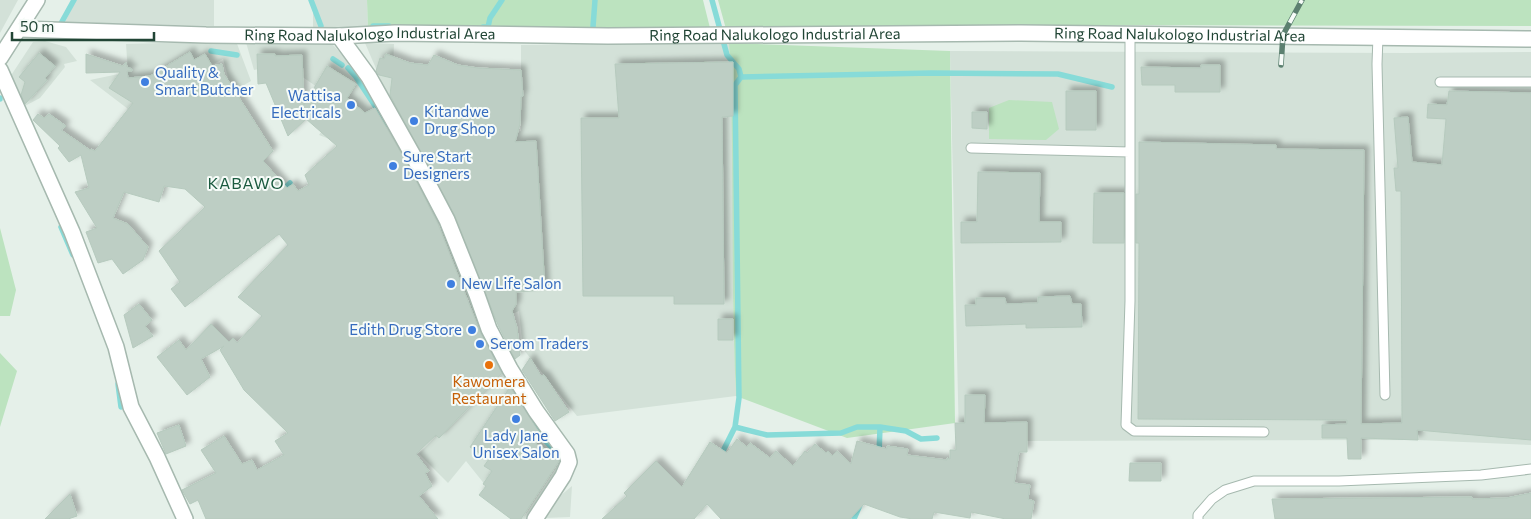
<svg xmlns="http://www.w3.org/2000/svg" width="1531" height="519" font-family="Commissioner,sans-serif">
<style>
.built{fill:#d3e1d8}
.green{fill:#bce3bf}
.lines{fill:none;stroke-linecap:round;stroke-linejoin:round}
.stream{stroke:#87dbd8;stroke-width:5.5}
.building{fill:#bdcec4;stroke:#b6cabe;filter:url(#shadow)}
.service-casing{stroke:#a6b9af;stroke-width:11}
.minor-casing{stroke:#a6b9af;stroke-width:18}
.tertiary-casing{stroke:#a6b9af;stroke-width:18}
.service{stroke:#fff;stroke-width:9}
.minor{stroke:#fff;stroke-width:15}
.tertiary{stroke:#fff;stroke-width:15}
.rail-casing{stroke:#5c8070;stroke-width:5.5}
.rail{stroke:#f6fbf8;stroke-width:4;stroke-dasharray:11;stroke-linecap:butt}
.shop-dot{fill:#3f7fe0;stroke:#f6fbf8;stroke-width:2}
.food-dot{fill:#e8710a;stroke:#f6fbf8;stroke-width:2}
.labels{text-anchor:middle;stroke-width:4;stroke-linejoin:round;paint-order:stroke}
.street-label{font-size:15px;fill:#214535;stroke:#f6fbf8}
.shop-label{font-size:15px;fill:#366cbe;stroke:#f6fbf8;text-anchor:start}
.food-label{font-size:15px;fill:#c56008;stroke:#f6fbf8}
.neighbourhood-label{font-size:16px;letter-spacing:1px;fill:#1a5a3f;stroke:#f6fbf8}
</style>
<defs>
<filter id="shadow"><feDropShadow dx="4.5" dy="-4.5" stdDeviation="2.5" flood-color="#0004"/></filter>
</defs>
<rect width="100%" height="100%" fill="#e5f0e9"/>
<path class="built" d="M 0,0 L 18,0 L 0,33 Z
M 76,0 L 214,0 L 214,26 L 65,22 Z
M 313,0 L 367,0 L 368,28 L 313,28 Z
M 245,39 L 312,42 L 332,44 L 353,66 L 370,88 L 444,220 L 418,245 L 340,143 L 319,135 L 337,110 L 317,87 L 291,69 L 276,65 L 254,70 Z
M 45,41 L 66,47 L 77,61 L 64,64 L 65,67 L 40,98 L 21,108 L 10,77 L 33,42 Z
M 236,41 L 251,81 L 232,92 L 223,59 L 128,109 L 90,80 L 128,72 L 126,44 Z
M 365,43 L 394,44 L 393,69 L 509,134 L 521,131 L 521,45 L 729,43 L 733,116 L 733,319 L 736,396 L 577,416 L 523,349 L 519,311 L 491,323 L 399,122 Z
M 950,51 L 1406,53 L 1531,52 L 1531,445 L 1418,440 L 959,441 Z
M 445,226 L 473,293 L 439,324 L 475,297 L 519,398 L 566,458 L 549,488 L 526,519 L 517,519 L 510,516 L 466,461 L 448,483 L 419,454 L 435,437 L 399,404 L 405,262 Z
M 572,486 L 570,517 L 544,518 L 553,502 Z"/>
<path class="green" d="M 367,0 L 703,0 L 710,28 L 487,29 L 368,28 Z
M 718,0 L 1531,0 L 1531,26 L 1103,25 L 726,29 Z
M 729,43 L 950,51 L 955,423 L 847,438 L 736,396 C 730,278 735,161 729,43 Z
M 1009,100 L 1052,102 L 1059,129 L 1046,140 L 989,139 L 989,108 Z
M 0,228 L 16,290 L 10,316 L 0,316 Z
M 0,353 L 17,371 L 0,427 Z"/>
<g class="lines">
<path class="stream" d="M 311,0 L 321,26
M 712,0 L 727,55 L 739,69 L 741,77 L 931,73 L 1058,74 L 1112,87
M 373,26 L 389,26
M 59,27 L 74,0
M 483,27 L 488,27 L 490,18 L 502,0
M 593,27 L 595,0
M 211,51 L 237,55
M 333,59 L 342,65
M 348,68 L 356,77 L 387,124
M 0,99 L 0,98
M 283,192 L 282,191 L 290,183
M 61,227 L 73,255
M 118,384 L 121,407
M 523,403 L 543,438 L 562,458
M 735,427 L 767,435 L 841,433 L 857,427 L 880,427 L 879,454
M 880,427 L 906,431 L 921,439 L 937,438
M 720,457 L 735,427 L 739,398 L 735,85 L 741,77
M 854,519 L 860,505"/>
</g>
<path class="building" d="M 190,52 L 194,60 L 205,54 L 212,66 L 222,64 L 224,74 L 273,151 L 263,161 L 287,188 L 293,184 L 298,191 L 309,185 L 305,175 L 337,146 L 305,118 L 305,120 L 288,136 L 266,83 L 258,84 L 257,54 L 275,54 L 275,56 L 302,55 L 304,105 L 327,66 L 356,84 L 347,98 L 365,113 L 375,108 L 407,163 L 438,224 L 480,332 L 502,373 L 439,438 L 436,435 L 416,454 L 429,471 L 425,473 L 432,486 L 419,496 L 438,519 L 206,519 L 198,500 L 190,504 L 182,490 L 216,473 L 201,450 L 224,436 L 242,464 L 252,460 L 257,470 L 284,455 L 275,441 L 288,433 L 244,390 L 220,350 L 224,346 L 201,359 L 210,377 L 187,395 L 157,357 L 179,340 L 186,350 L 211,324 L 229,342 L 233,338 L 237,343 L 262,316 L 238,297 L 288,245 L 279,234 L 185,307 L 171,289 L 180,282 L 159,251 L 205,207 L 185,189 L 164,186 L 159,202 L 124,192 L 113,218 L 128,224 L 148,247 L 143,260 L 123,274 L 112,259 L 98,263 L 86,232 L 97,228 L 75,192 L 89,188 L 81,155 L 69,162 L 58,148 L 60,146 L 33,120 L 38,114 L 44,118 L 49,114 L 66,126 L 61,130 L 90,150 L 91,149 L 95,151 L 133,103 L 109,88 L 120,72 L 86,73 L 86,54 L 123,66 L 126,62 L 127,67 L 132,69 L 132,71 L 127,71 L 128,78 L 150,76 Z
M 39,53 L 55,66 L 45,78 L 47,80 L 25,104 L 21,95 L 25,82 L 19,77 Z
M 386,54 L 410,63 L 428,65 L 434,55 L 458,65 L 478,68 L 521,70 L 523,96 L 521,97 L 520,124 L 515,142 L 536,141 L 545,290 L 516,292 L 516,304 L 512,311 L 517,328 L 520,355 L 515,359 L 498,325 L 455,216 L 390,95 L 392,78 L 379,75 L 376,71 L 380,58 L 384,59 Z
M 733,62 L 733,116 L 722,117 L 724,304 L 674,304 L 674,296 L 583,296 L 581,118 L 619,118 L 615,64 Z
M 1201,65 L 1220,65 L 1220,92 L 1175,92 L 1175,85 L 1142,85 L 1141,67 L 1201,68 Z
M 1066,91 L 1096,91 L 1096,130 L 1066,130 Z
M 1449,91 L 1531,93 L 1531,440 L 1417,430 L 1418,440 L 1361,438 L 1361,459 L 1348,459 L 1347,438 L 1322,438 L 1322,425 L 1347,424 L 1347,420 L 1138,419 L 1139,243 L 1136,243 L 1136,194 L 1139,194 L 1139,142 L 1276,145 L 1276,149 L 1364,150 L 1361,424 L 1402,423 L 1401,191 L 1396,191 L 1394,168 L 1398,168 L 1394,118 L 1408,117 L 1412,162 L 1442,165 L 1446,119 L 1427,118 L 1428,104 L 1447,105 Z
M 972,112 L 987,112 L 987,129 L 972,128 Z
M 978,172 L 1040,173 L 1039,222 L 1061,222 L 1061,242 L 961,243 L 961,222 L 977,222 Z
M 1094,193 L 1124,193 L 1124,243 L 1093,243 Z
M 1070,296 L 1072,304 L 1081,304 L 1082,327 L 1026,328 L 1026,324 L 966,326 L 965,305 L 976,305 L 976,298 L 1005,298 L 1006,304 L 1038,303 L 1038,297 Z
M 139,304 L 152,320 L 145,326 L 153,336 L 133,348 L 124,315 Z
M 718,319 L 733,319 L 733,340 L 718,340 Z
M 530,358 L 541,376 L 544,375 L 569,412 L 555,421 L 522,370 Z
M 510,387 L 539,432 L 535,435 L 540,440 L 536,444 L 558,457 L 559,461 L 521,519 L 511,519 L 479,495 L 486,486 L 483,484 L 492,471 L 484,466 L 489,459 L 470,447 Z
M 965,395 L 985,395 L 984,423 L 1027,422 L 1027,452 L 1019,452 L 1014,483 L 1030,485 L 1028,499 L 1034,501 L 1031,519 L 1006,519 L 971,512 L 970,518 L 934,512 L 932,519 L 913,519 L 900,517 L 864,504 L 850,519 L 721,519 L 707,504 L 694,519 L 602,519 L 627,496 L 624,493 L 656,461 L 682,487 L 710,442 L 727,453 L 737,439 L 747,447 L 750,443 L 770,458 L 776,451 L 793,466 L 805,451 L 807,453 L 815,444 L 826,453 L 828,451 L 832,456 L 837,451 L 851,464 L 857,441 L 887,449 L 887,446 L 908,449 L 907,455 L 947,460 L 947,458 L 950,459 L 950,450 L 956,450 L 955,423 L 965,423 Z
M 179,425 L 186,446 L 166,454 L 157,433 Z
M 1130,463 L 1161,463 L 1161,481 L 1129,481 Z
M 1531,493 L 1531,519 L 1275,519 L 1272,499 L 1472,497 L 1472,499 L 1507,498 Z
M 70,494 L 77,516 L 68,519 L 45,519 Z"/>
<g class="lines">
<defs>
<path id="service" d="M 1130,34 L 1130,301 L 1126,425 L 1134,431 L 1264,432
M 1378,36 L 1377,64 L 1385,395
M 1440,82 L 1531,82
M 971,148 L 1130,152
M 1198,519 L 1198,515 L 1212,499 L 1225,490 L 1254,481 L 1339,481 L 1481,475 L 1531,469"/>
<g id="minor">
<path id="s1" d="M 19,29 L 206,35 L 339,36 L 395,33 L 608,36 L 1021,33 L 1531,39"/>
<path d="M 339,36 L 369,77 L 415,159 L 447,220 L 477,295 L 489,329 L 510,369 L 536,411 L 567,454 L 569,462 L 563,476 L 535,519"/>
<path d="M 0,70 L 72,232 L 116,347 L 131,407 L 157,457 L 185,519"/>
</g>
<path id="tertiary" d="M 0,58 L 37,0"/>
</defs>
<use href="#service" class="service-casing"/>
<use href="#minor" class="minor-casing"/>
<use href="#tertiary" class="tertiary-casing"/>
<use href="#service" class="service"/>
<use href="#minor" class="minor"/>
<use href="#tertiary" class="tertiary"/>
<defs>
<path id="rail" d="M 1281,65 L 1283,35 L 1302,0"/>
</defs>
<use href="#rail" class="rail-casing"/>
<use href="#rail" class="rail"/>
</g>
<g class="shop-dot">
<circle cx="145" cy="82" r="5"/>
<circle cx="351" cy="105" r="5"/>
<circle cx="414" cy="121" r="5"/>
<circle cx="393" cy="166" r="5"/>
<circle cx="451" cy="284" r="5"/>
<circle cx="472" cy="330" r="5"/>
<circle cx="480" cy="344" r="5"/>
<circle cx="516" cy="419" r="5"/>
</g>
<circle class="food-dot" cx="489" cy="365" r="5"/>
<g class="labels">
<g class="street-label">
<text dy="5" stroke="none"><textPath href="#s1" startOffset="1161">Ring Road Nalukologo Industrial Area</textPath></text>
<text dy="5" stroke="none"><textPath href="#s1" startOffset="351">Ring Road Nalukologo Industrial Area</textPath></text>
<text dy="5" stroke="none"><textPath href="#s1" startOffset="756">Ring Road Nalukologo Industrial Area</textPath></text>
</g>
<g class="shop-label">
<text x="155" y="78">Quality &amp;<tspan x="155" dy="17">Smart Butcher</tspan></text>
<text x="341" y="101" text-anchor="end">Wattisa<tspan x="341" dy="17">Electricals</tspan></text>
<text x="424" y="117">Kitandwe<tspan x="424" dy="17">Drug Shop</tspan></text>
<text x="403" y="162">Sure Start<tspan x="403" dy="17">Designers</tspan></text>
<text x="461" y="289">New Life Salon</text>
<text x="462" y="335" text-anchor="end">Edith Drug Store</text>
<text x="490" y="349">Serom Traders</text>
<text x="516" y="441" text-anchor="middle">Lady Jane<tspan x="516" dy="17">Unisex Salon</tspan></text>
</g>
<g class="food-label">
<text x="489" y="387">Kawomera<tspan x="489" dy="17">Restaurant</tspan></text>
</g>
<g class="neighbourhood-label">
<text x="246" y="189">KABAWO</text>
</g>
</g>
<path d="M12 32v8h142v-8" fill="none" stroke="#214535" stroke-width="2.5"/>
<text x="20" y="32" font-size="15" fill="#214535" stroke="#f6fbf8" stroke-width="4" paint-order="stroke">50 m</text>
</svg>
